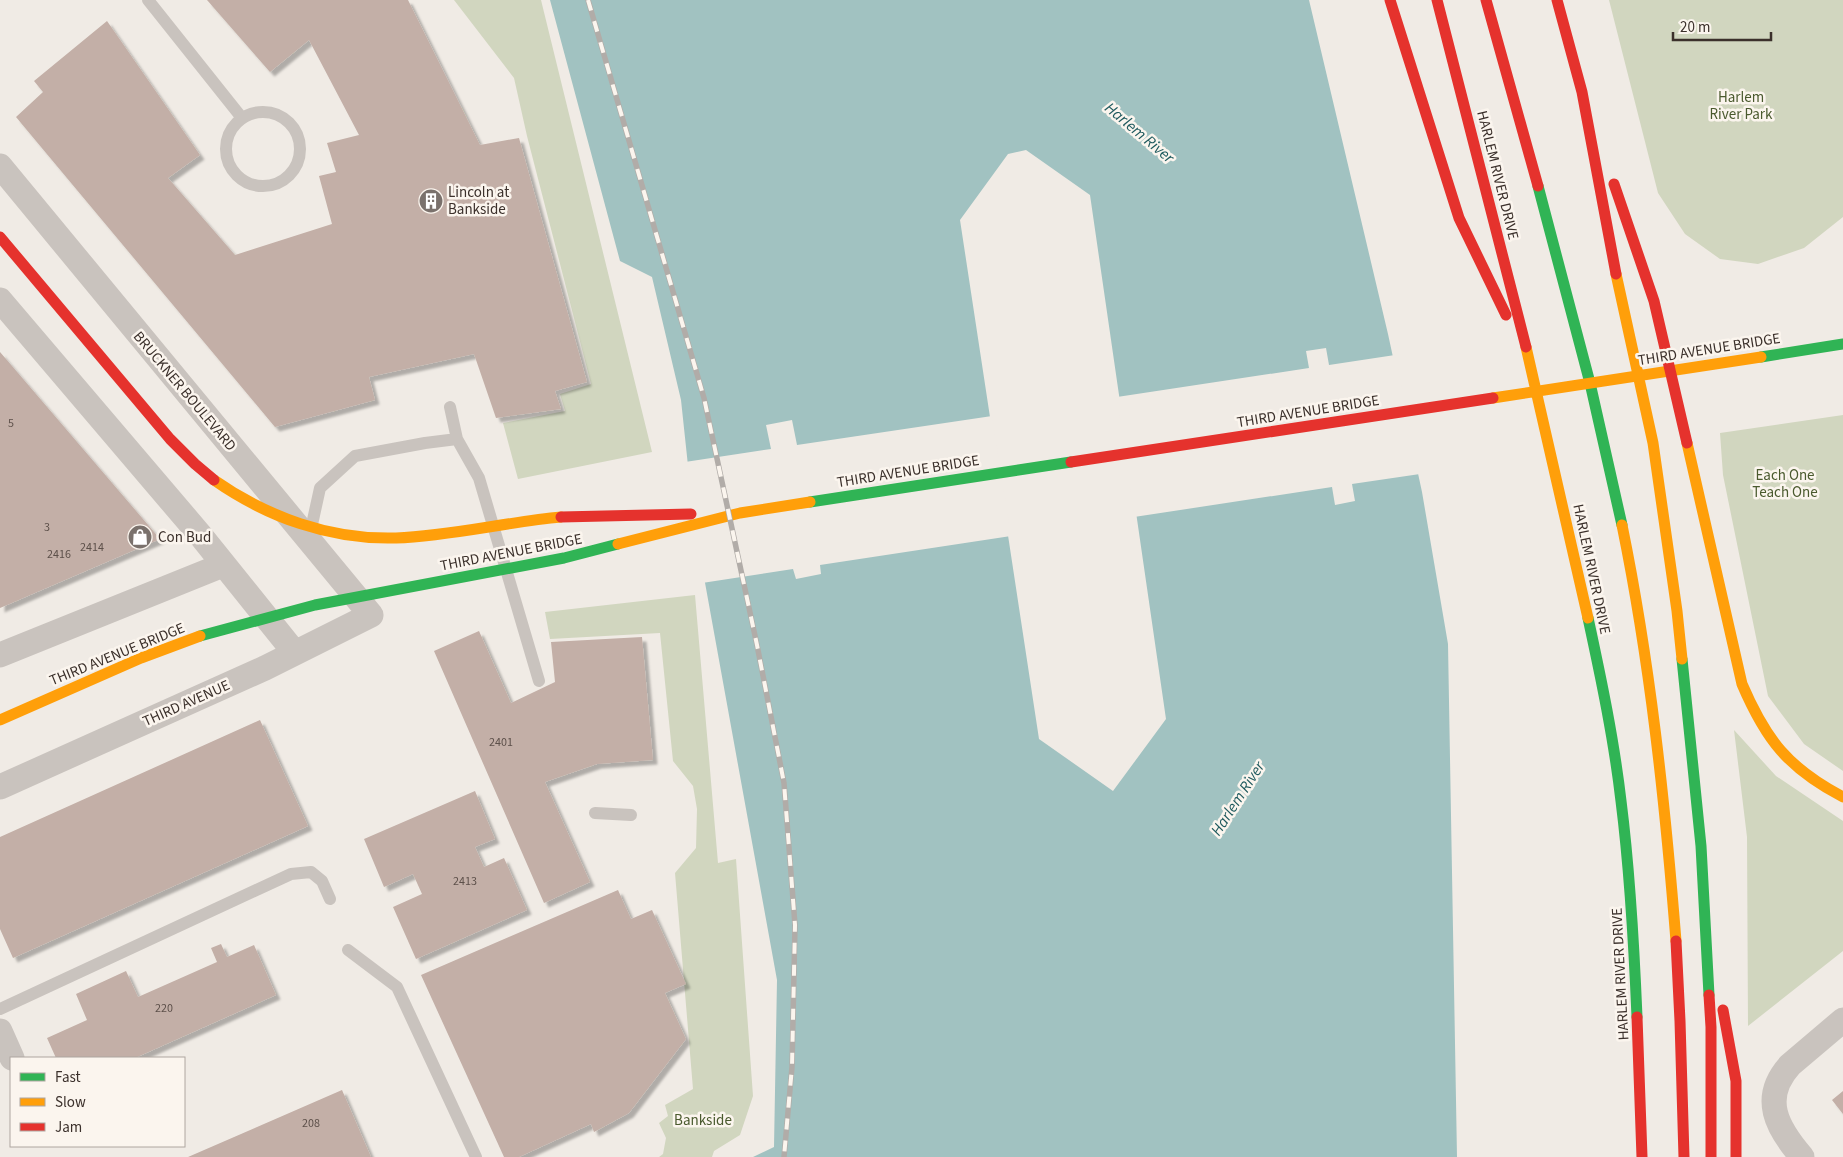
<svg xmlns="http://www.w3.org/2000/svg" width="1843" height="1157" font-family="'Source Sans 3',sans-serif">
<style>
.green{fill:#d1d6bf}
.water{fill:#a1c2c1;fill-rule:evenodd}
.pier{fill:#f0ebe5}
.building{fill:#c3afa7;filter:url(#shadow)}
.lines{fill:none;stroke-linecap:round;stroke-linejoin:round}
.lane{stroke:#c9c3be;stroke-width:12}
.street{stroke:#c9c3be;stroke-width:25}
.fast{stroke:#30b455;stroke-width:11}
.slow{stroke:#ff9f0a;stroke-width:11}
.jam{stroke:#e5322d;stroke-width:11}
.rail-casing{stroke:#b1aca8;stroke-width:5.5}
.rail{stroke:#fbf5ee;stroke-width:4;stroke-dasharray:11;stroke-linecap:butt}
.labels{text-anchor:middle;stroke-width:5;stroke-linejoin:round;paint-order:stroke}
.number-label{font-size:12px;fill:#5d504a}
.park-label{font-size:15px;fill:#4a5a2e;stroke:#fbf5ee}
.street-label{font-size:15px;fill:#3b302b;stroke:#fbf5ee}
.poi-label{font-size:15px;fill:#3b302b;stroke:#fbf5ee;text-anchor:start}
.water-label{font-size:16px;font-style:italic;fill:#1f5a5e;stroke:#fbf5ee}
</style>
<defs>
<filter id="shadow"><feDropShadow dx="4.5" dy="4.5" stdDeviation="1" flood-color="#0004"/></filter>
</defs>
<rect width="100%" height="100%" fill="#f0ebe5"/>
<path class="green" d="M 454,0 L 541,0 L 652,452 L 518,479 L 503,423 L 565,411 L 560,394 L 591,384 L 527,136 L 514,78 Z
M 1609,0 L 1843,0 L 1843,217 L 1804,248 L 1758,264 L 1720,259 L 1685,234 L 1658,193 Z
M 1843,415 L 1843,771 L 1804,744 L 1768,696 L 1723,475 L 1720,433 Z
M 695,595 L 718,863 L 736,859 L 753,1096 L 740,1135 L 714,1151 L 712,1157 L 659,1157 L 663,1154 L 666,1138 L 659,1123 L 668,1116 L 665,1105 L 693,1089 L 675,873 L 696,848 L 697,809 L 693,786 L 673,761 L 660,633 L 550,639 L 545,612 Z
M 1734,730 L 1776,776 L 1843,821 L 1843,951 L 1748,1026 L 1747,837 Z"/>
<path class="water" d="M 550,0 L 1309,0 L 1388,334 L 1422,492 L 1448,644 L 1457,1157 L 753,1157 L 774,1147 L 777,980 L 694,522 L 681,400 L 652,277 L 620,261 ZM 1026,150 L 1090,195 L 1166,719 L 1113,791 L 1039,739 L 960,220 L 1008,154 Z"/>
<path class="pier" d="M 1326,348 L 1329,365 L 1395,355 L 1420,474 L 1352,484 L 1355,501 L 1335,505 L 1332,487 L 1134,517 L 1117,397 L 1309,368 L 1306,351 Z
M 992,416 L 1011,536 L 820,565 L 821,574 L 796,579 L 793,569 L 702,583 L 691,523 L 685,462 L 771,449 L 766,425 L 792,420 L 797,445 Z"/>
<path class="building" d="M 207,0 L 408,0 L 480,145 L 519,138 L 587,382 L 555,391 L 561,409 L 496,418 L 474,354 L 369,377 L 375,400 L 275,427 L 16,117 L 43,92 L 34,81 L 107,21 L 200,155 L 168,178 L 235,255 L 332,224 L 319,176 L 336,172 L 327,143 L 359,135 L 309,40 L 270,72 Z
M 0,352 L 160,539 L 0,608 Z
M 479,631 L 511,703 L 555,682 L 551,642 L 642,637 L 653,760 L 597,764 L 545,782 L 590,882 L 544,903 L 434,651 Z
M 260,720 L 308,826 L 13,958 L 0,929 L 0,837 Z
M 475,791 L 495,839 L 475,847 L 484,867 L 504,858 L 527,910 L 416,959 L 393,907 L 422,894 L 413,874 L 384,887 L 364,839 Z
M 618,890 L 631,919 L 652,910 L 686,984 L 665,993 L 686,1039 L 629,1113 L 594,1132 L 591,1124 L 519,1157 L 504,1157 L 421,975 Z
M 221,944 L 227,957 L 254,945 L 276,995 L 135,1058 L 56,1058 L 47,1038 L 87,1020 L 76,994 L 126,971 L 138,997 L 217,962 L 211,948 Z
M 342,1090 L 371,1157 L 188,1157 Z
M 1843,1091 L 1843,1114 L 1832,1100 Z"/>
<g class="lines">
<path class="lane" d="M 148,0 L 242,118
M226 149a37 37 0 1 1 74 0a37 37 0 1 1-74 0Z
M 450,407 L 457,439 L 479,478 L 539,681
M 311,529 L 320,488 L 355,456 L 425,443 L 457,439
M 595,813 L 631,815
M 348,950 L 397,987 L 476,1157
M 0,1009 L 291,874 L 311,872 L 322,881 L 330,899"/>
<path class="street" d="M 0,166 L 371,615 L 265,668 L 0,787
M 0,300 L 201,536 L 295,653
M 0,655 L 223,565
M 0,1031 L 12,1058
M 1802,1157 C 1777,1128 1760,1098 1790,1065 L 1843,1020"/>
<path class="fast" d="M 1538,186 L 1590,383 L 1622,525
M 1761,357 L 1843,344
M 810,502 L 1071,462
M 1588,618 C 1601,678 1614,740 1621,801 C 1630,872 1634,944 1637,1017
M 200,636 L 315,605 L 564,558 L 618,544
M 1682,659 L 1701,846 L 1709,995"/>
<path class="slow" d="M 1616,274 L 1653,443 L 1677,611 L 1682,659
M 1526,347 L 1588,618
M 1493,398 L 1761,357
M 1687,443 L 1742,684 C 1766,740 1788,768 1843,797
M 214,480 C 267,517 330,540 396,538 C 451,536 506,522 561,517
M 1622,525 C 1650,662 1665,802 1676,941
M 618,544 L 740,513 L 810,502
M 0,720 L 141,658 L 200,636"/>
<path class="jam" d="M 1390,0 L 1459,218 L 1506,315
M 1437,0 L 1526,347
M 1486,0 L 1538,186
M 1557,0 L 1582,92 L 1616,274
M 1614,184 L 1654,301 L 1687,443
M 0,237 L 170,439 L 195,464 L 214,480
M 1071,462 L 1493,398
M 561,517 L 691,514
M 1676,941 L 1680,1021 L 1684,1157
M 1709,995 L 1711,1027 L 1711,1157
M 1723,1010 L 1736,1081 L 1736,1157
M 1637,1017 L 1642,1157"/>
<defs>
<path id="rail" d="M 588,0 L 704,398 L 757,645 L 784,783 L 795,925 L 792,1067 L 784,1157"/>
</defs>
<use href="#rail" class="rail-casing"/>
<use href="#rail" class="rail"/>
</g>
<defs>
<symbol id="building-disc" viewBox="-11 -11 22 22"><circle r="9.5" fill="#7a716c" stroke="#fbf5ee"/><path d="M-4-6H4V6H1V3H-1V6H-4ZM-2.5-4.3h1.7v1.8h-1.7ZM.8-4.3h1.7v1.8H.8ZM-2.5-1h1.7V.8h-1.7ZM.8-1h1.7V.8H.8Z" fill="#fff"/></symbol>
<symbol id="shop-disc" viewBox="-11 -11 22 22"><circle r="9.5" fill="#7a716c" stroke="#fbf5ee"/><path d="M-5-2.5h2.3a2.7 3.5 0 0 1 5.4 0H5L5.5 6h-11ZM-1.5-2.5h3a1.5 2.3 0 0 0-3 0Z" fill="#fff"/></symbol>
</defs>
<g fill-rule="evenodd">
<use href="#building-disc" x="417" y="187" width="28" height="28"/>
<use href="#shop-disc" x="126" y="523" width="28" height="28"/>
</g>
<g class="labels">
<g class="number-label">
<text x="11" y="427">5</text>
<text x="47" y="531">3</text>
<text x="92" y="551">2414</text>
<text x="59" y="558">2416</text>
<text x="501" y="746">2401</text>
<text x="465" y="885">2413</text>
<text x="164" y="1012">220</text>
<text x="311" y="1127">208</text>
</g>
<g class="park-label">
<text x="1741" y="102">Harlem<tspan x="1741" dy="17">River Park</tspan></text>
<text x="1785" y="480">Each One<tspan x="1785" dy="17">Teach One</tspan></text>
<text x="703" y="1125">Bankside</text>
</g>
<g class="street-label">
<text transform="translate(1498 175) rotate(76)" y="5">HARLEM RIVER DRIVE</text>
<text transform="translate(1709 349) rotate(-9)" y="5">THIRD AVENUE BRIDGE</text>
<text transform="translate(185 391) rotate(50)" y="5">BRUCKNER BOULEVARD</text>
<text transform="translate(1308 411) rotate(-9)" y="5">THIRD AVENUE BRIDGE</text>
<text transform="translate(908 471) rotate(-9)" y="5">THIRD AVENUE BRIDGE</text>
<text transform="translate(511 552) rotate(-11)" y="5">THIRD AVENUE BRIDGE</text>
<text transform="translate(1592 569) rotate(78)" y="5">HARLEM RIVER DRIVE</text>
<text transform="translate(117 654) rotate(-22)" y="5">THIRD AVENUE BRIDGE</text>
<text transform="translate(186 703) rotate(-24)" y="5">THIRD AVENUE</text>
<text transform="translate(1620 974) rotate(-93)" y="5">HARLEM RIVER DRIVE</text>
</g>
<g class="poi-label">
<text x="448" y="197">Lincoln at<tspan x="448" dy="17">Bankside</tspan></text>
<text x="158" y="542">Con Bud</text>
</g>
<g class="water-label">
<text transform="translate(1140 132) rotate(40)" y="6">Harlem River</text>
<text transform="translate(1237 798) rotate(-57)" y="6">Harlem River</text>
</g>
</g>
<rect x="10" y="1057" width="175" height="90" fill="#fbf5ee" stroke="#aea6a0"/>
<rect x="20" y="1073" width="25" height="8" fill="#30b455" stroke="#aea6a0"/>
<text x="55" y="1082" font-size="15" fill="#3b302b">Fast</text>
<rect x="20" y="1098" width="25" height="8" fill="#ff9f0a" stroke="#aea6a0"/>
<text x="55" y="1107" font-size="15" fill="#3b302b">Slow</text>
<rect x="20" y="1123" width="25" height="8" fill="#e5322d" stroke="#aea6a0"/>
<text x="55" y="1132" font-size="15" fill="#3b302b">Jam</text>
<path d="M1673 32v8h98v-8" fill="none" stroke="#3b302b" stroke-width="2.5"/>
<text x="1680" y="32" font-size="15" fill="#3b302b" stroke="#fbf5ee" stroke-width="4" paint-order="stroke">20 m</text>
</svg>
